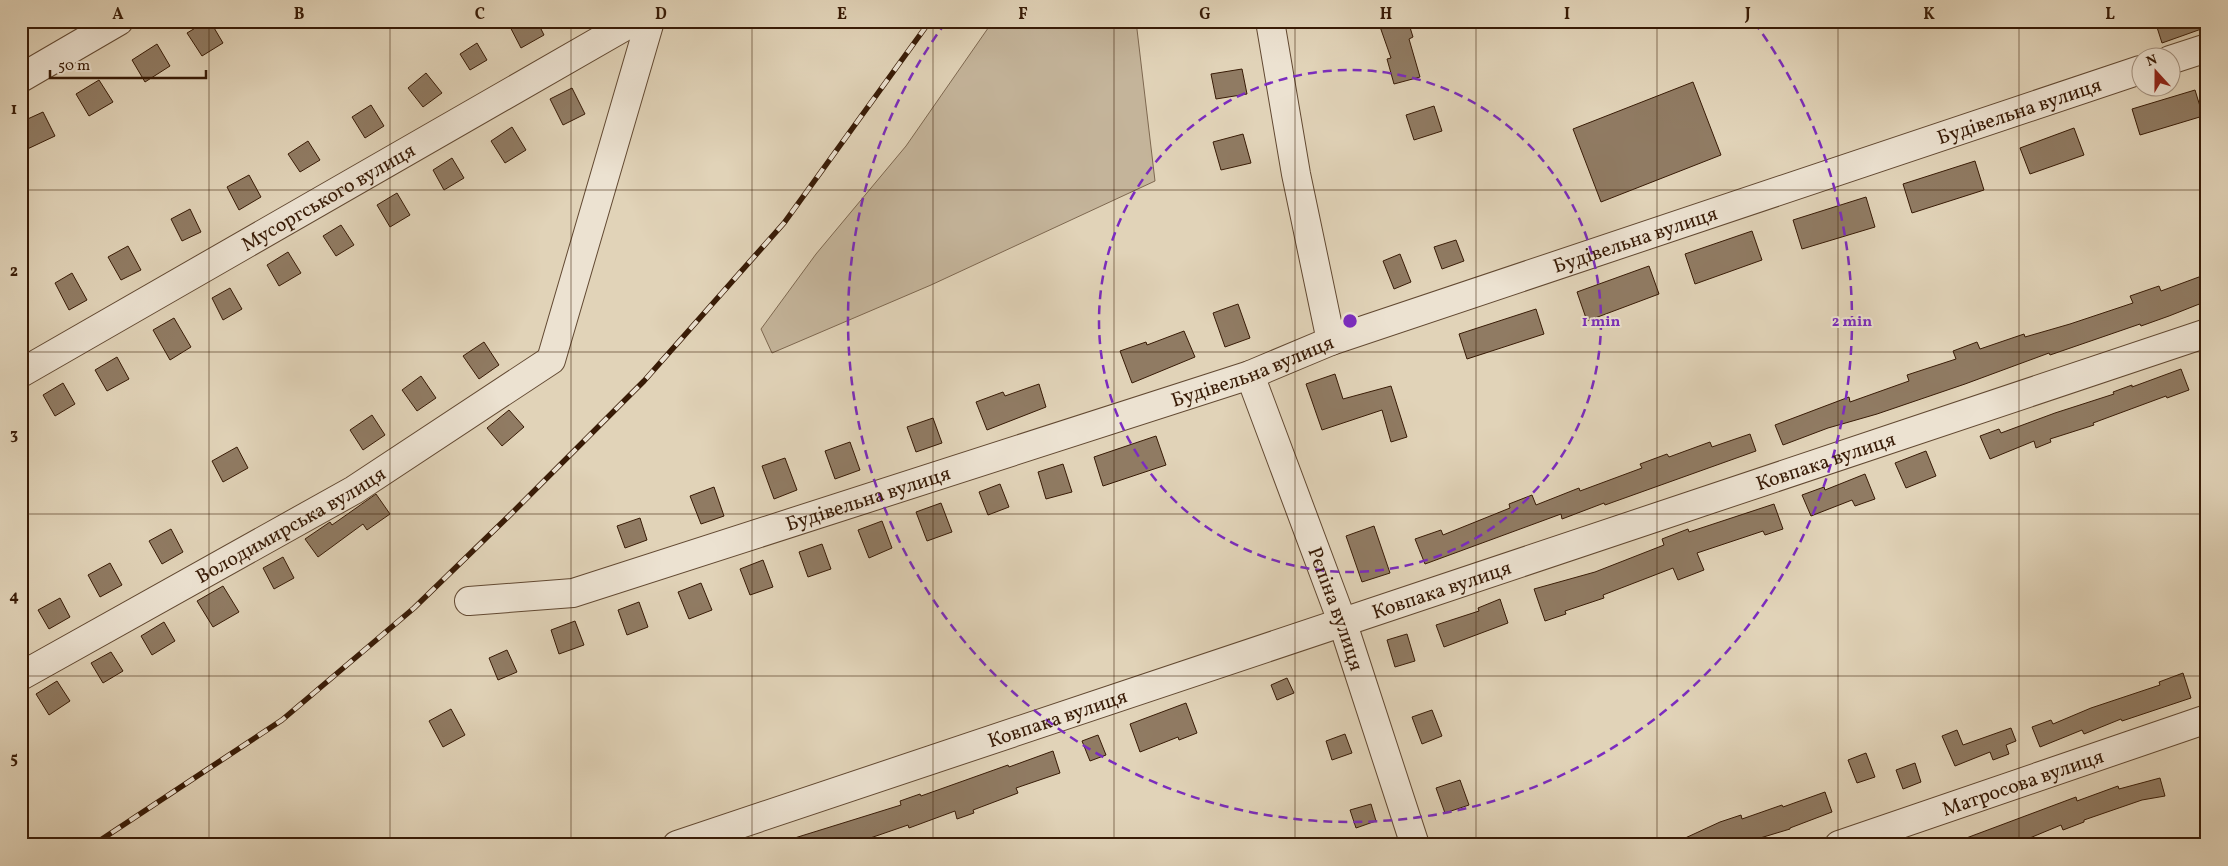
<svg xmlns="http://www.w3.org/2000/svg" width="2228" height="866" font-family="Vollkorn,serif">
<style>
.green{fill:#c4b49a;stroke:#7e6850}
.building{fill:#907b63;stroke:#381b06}
.lines{fill:none;stroke-linecap:round;stroke-linejoin:round}
.minor-casing{stroke:#624932;stroke-width:30}
.minor{stroke:#ece2d1;stroke-width:28}
.rail-casing{stroke:#381b06;stroke-width:5.5}
.rail{stroke:#ece2d1;stroke-width:4;stroke-dasharray:11;stroke-linecap:butt}
.grid{fill:none;stroke:#381b06;stroke-width:1;stroke-opacity:0.55}
.ring{fill:none;stroke:#7b2cbf;stroke-width:2.5;stroke-dasharray:9 6}
.labels{text-anchor:middle;stroke-width:4;stroke-linejoin:round;paint-order:stroke}
.street-label{font-size:20px;fill:#381b06;stroke:#ece2d1}
.centre{fill:#7b2cbf;stroke:#ece2d1;stroke-width:2.5}
.ring-label{font-size:15px;text-anchor:middle;font-weight:bold;fill:#7b2cbf;stroke:#ece2d1;stroke-width:4;stroke-linejoin:round;paint-order:stroke}
.neatline{fill:none;stroke:#381b06;stroke-width:2}
.grid-label{font-size:16px;text-anchor:middle;font-weight:bold;fill:#381b06}
</style>
<rect width="100%" height="100%" fill="#e1d3b8"/>
<filter id="stains"><feTurbulence type="fractalNoise" baseFrequency=".004" numOctaves="4"/><feColorMatrix values="0 0 0 0 .2 0 0 0 0 .09 0 0 0 0 .02 0 0 0 .5 -.17"/></filter>
<radialGradient id="worn" r=".72"><stop offset=".6" stop-color="#630" stop-opacity="0"/><stop offset="1" stop-color="#630" stop-opacity=".3"/></radialGradient>
<path class="green" d="M 993,21 L 1136,21 L 1155,181 L 931,285 L 772,353 L 761,329 L 816,254 L 906,146 Z"/>
<path class="building" d="M 207,21 L 210,21 L 223,43 L 202,56 L 187,33 Z
M 507,21 L 537,21 L 544,35 L 521,48 Z
M 1378,21 L 1408,21 L 1413,37 L 1409,39 L 1420,77 L 1394,84 L 1387,59 L 1391,58 Z
M 2155,21 L 2207,21 L 2207,27 L 2162,43 Z
M 477,43 L 487,60 L 470,70 L 460,54 Z
M 157,44 L 170,66 L 145,82 L 132,60 Z
M 1242,69 L 1247,94 L 1216,99 L 1211,74 Z
M 426,73 L 442,93 L 423,107 L 408,88 Z
M 99,80 L 113,102 L 89,116 L 76,94 Z
M 1693,82 L 1721,155 L 1601,202 L 1573,129 Z
M 572,88 L 585,114 L 563,125 L 550,99 Z
M 2195,90 L 2203,116 L 2140,135 L 2132,109 Z
M 371,105 L 384,126 L 365,138 L 352,117 Z
M 1434,106 L 1442,131 L 1414,140 L 1406,115 Z
M 43,112 L 55,136 L 21,152 L 21,122 Z
M 512,127 L 526,150 L 505,163 L 491,141 Z
M 2074,128 L 2084,155 L 2030,174 L 2020,148 Z
M 1243,134 L 1251,163 L 1221,170 L 1213,142 Z
M 308,141 L 320,160 L 300,172 L 288,154 Z
M 452,158 L 464,178 L 444,190 L 433,170 Z
M 1975,161 L 1984,190 L 1912,213 L 1903,184 Z
M 249,175 L 261,197 L 239,210 L 227,187 Z
M 397,193 L 410,215 L 390,227 L 377,205 Z
M 1866,197 L 1875,227 L 1802,249 L 1793,220 Z
M 190,209 L 201,232 L 182,241 L 171,219 Z
M 341,225 L 354,245 L 336,256 L 323,236 Z
M 1752,231 L 1762,260 L 1695,284 L 1685,254 Z
M 1456,240 L 1464,261 L 1442,269 L 1434,247 Z
M 128,246 L 141,270 L 121,280 L 108,257 Z
M 288,252 L 301,273 L 279,286 L 267,265 Z
M 1400,254 L 1411,282 L 1394,289 L 1383,261 Z
M 1649,266 L 1659,294 L 1587,321 L 1577,292 Z
M 72,273 L 87,300 L 69,310 L 55,283 Z
M 2207,274 L 2207,301 L 2169,316 L 2141,326 L 2140,324 L 2050,355 L 2049,353 L 1965,384 L 1877,414 L 1828,428 L 1783,445 L 1775,425 L 1849,397 L 1850,402 L 1909,381 L 1907,375 L 1956,359 L 1953,351 L 1977,342 L 1980,349 L 2024,334 L 2025,337 L 2070,324 L 2133,303 L 2130,296 L 2159,286 L 2161,291 Z
M 230,288 L 242,309 L 223,320 L 212,298 Z
M 1238,304 L 1250,338 L 1225,347 L 1213,313 Z
M 1536,309 L 1544,334 L 1467,359 L 1459,334 Z
M 174,318 L 191,347 L 170,360 L 153,330 Z
M 1184,331 L 1195,357 L 1132,383 L 1120,351 L 1146,342 L 1147,345 Z
M 484,342 L 499,365 L 479,379 L 463,356 Z
M 117,357 L 129,379 L 107,391 L 95,370 Z
M 2181,369 L 2189,390 L 2167,398 L 2166,396 L 2093,423 L 2094,425 L 2050,439 L 2051,442 L 2036,448 L 2034,441 L 1990,459 L 1980,436 L 1999,429 L 2001,433 L 2055,413 L 2114,394 L 2113,392 L 2132,385 L 2132,387 Z
M 1335,374 L 1343,399 L 1391,386 L 1407,437 L 1391,442 L 1382,410 L 1322,430 L 1306,384 Z
M 421,376 L 436,398 L 417,411 L 402,390 Z
M 63,383 L 75,404 L 55,416 L 43,395 Z
M 1039,384 L 1046,407 L 987,430 L 976,402 L 1003,392 L 1005,396 Z
M 509,410 L 524,427 L 502,446 L 487,428 Z
M 372,415 L 385,435 L 363,450 L 350,430 Z
M 933,418 L 942,443 L 916,452 L 907,427 Z
M 1750,434 L 1756,451 L 1605,505 L 1604,503 L 1562,519 L 1561,514 L 1425,564 L 1415,539 L 1441,530 L 1443,535 L 1510,508 L 1509,504 L 1532,495 L 1536,505 L 1579,488 L 1580,491 L 1642,468 L 1640,464 L 1667,454 L 1669,457 L 1710,442 L 1712,447 Z
M 1156,436 L 1166,465 L 1103,486 L 1094,457 Z
M 850,442 L 860,470 L 835,479 L 825,451 Z
M 237,447 L 248,468 L 223,482 L 212,461 Z
M 1926,451 L 1936,476 L 1906,488 L 1895,463 Z
M 785,458 L 797,490 L 774,499 L 762,466 Z
M 1063,464 L 1072,492 L 1046,499 L 1038,472 Z
M 1865,474 L 1875,499 L 1855,506 L 1852,500 L 1811,516 L 1802,495 L 1824,487 L 1825,490 Z
M 1000,484 L 1009,507 L 988,515 L 979,492 Z
M 714,487 L 724,516 L 701,524 L 690,496 Z
M 376,494 L 390,514 L 367,530 L 363,524 L 318,557 L 305,539 L 330,522 L 332,525 Z
M 941,503 L 952,532 L 927,541 L 916,512 Z
M 1774,504 L 1783,529 L 1765,535 L 1763,531 L 1697,553 L 1704,570 L 1678,580 L 1673,568 L 1603,595 L 1604,598 L 1565,611 L 1566,614 L 1545,621 L 1534,589 L 1595,572 L 1664,545 L 1662,539 L 1688,529 L 1689,532 Z
M 640,518 L 647,540 L 625,548 L 617,526 Z
M 882,521 L 892,548 L 869,558 L 858,530 Z
M 1374,526 L 1390,573 L 1362,582 L 1346,536 Z
M 171,529 L 183,552 L 162,564 L 149,541 Z
M 822,544 L 831,569 L 808,577 L 799,552 Z
M 283,557 L 294,578 L 274,589 L 263,568 Z
M 763,560 L 773,587 L 750,595 L 740,569 Z
M 110,563 L 122,585 L 100,597 L 88,575 Z
M 701,583 L 712,610 L 689,619 L 678,592 Z
M 223,586 L 239,612 L 213,627 L 197,601 Z
M 60,598 L 70,617 L 49,629 L 38,610 Z
M 1500,599 L 1508,623 L 1444,647 L 1436,625 L 1479,611 L 1478,608 Z
M 639,602 L 648,627 L 627,635 L 618,610 Z
M 575,621 L 584,645 L 559,654 L 551,630 Z
M 164,622 L 175,641 L 152,655 L 141,636 Z
M 1407,634 L 1415,661 L 1395,667 L 1387,640 Z
M 507,650 L 517,672 L 498,680 L 489,658 Z
M 111,652 L 123,671 L 103,683 L 91,663 Z
M 2183,673 L 2191,698 L 2122,721 L 2121,719 L 2084,734 L 2082,730 L 2040,747 L 2032,727 L 2051,720 L 2053,724 L 2091,708 L 2160,685 L 2159,682 Z
M 1287,678 L 1294,693 L 1277,700 L 1271,685 Z
M 57,681 L 70,701 L 49,715 L 36,694 Z
M 1186,703 L 1197,733 L 1179,740 L 1178,737 L 1140,752 L 1130,724 Z
M 451,709 L 465,735 L 443,747 L 429,721 Z
M 1432,710 L 1442,736 L 1422,744 L 1412,717 Z
M 2011,728 L 2016,741 L 2006,745 L 2009,754 L 1993,760 L 1990,752 L 1955,766 L 1942,736 L 1957,730 L 1963,745 Z
M 1345,734 L 1352,753 L 1332,760 L 1326,741 Z
M 1098,735 L 1106,755 L 1090,761 L 1082,741 Z
M 1053,751 L 1060,773 L 1016,788 L 1018,793 L 973,810 L 974,813 L 957,819 L 955,811 L 909,828 L 908,825 L 850,845 L 786,845 L 785,841 L 901,805 L 900,801 L 920,794 L 921,796 L 1008,765 L 1009,767 Z
M 1866,753 L 1875,777 L 1857,783 L 1848,760 Z
M 1915,763 L 1921,782 L 1903,789 L 1896,770 Z
M 2160,778 L 2165,796 L 2142,800 L 2084,820 L 2084,822 L 2063,830 L 2061,825 L 2013,845 L 1954,845 L 1953,843 L 2076,797 L 2077,801 L 2118,786 L 2119,789 Z
M 1460,780 L 1469,805 L 1445,813 L 1436,788 Z
M 1825,792 L 1832,812 L 1790,828 L 1790,829 L 1737,845 L 1670,845 L 1720,822 L 1741,815 L 1742,819 L 1782,805 L 1783,807 Z
M 1371,804 L 1376,821 L 1356,828 L 1350,810 Z"/>
<g class="lines">
<defs>
<g id="minor">
<path d="M 1270,21 L 1296,174 L 1331,341"/>
<path d="M 2170,60 L 2207,48"/>
<path d="M 21,78 L 119,21"/>
<path id="s1" d="M 21,373 L 634,21"/>
<path id="s2" d="M 1250,375 L 1343,624 L 1415,845"/>
<path id="s3" d="M 469,601 L 573,593 L 1250,375 L 1331,341 L 2140,70"/>
<path id="s4" d="M 21,676 L 354,490 L 551,360 L 650,21"/>
<path id="s5" d="M 677,845 L 2207,333"/>
<path id="s6" d="M 1839,845 L 2207,719"/>
</g>
</defs>
<use href="#minor" class="minor-casing"/>
<use href="#minor" class="minor"/>
<defs>
<path id="rail" d="M 93,845 L 282,720 L 414,608 L 512,513 L 644,381 L 784,223 L 930,21"/>
</defs>
<use href="#rail" class="rail-casing"/>
<use href="#rail" class="rail"/>
</g>
<path class="grid" d="M 209,21 L 209,845M 390,21 L 390,845M 571,21 L 571,845M 752,21 L 752,845M 933,21 L 933,845M 1114,21 L 1114,845M 1295,21 L 1295,845M 1476,21 L 1476,845M 1657,21 L 1657,845M 1838,21 L 1838,845M 2019,21 L 2019,845M 21,190 L 2207,190M 21,352 L 2207,352M 21,514 L 2207,514M 21,676 L 2207,676"/>
<g class="ring">
<circle cx="1350" cy="321" r="251"/>
<path d="M1754 22A502 502 0 1 1 946 22"/>
</g>
<g class="labels">
<g class="street-label">
<text dy="7" stroke="none"><textPath href="#s3" startOffset="1629">Будівельна вулиця</textPath></text>
<text dy="7" stroke="none"><textPath href="#s1" startOffset="354">Мусоргського вулиця</textPath></text>
<text dy="7" stroke="none"><textPath href="#s3" startOffset="1224">Будівельна вулиця</textPath></text>
<text dy="7" stroke="none"><textPath href="#s3" startOffset="819">Будівельна вулиця</textPath></text>
<text dy="7" stroke="none"><textPath href="#s5" startOffset="1211">Ковпака вулиця</textPath></text>
<text dy="7" stroke="none"><textPath href="#s3" startOffset="414">Будівельна вулиця</textPath></text>
<text dy="7" stroke="none"><textPath href="#s4" startOffset="309">Володимирська вулиця</textPath></text>
<text dy="7" stroke="none"><textPath href="#s5" startOffset="806">Ковпака вулиця</textPath></text>
<text dy="7" stroke="none"><textPath href="#s2" startOffset="249">Рєпіна вулиця</textPath></text>
<text dy="7" stroke="none"><textPath href="#s5" startOffset="401">Ковпака вулиця</textPath></text>
<text dy="7" stroke="none"><textPath href="#s6" startOffset="194">Матросова вулиця</textPath></text>
</g>
</g>
<circle cx="1350" cy="321" r="8" class="centre"/>
<g class="ring-label">
<text x="1601" y="326">1 min</text>
<text x="1852" y="326">2 min</text>
</g>
<rect width="2228" height="866" fill="none" stroke="#e1d3b8" stroke-width="55"/>
<g transform="translate(2156 72) rotate(339)"><circle r="24" fill="#ece2d1" stroke="#a49280"/>
<path d="M0-4L9 19L0 12L-9 19Z" fill="#8f2418"/>
<text y="-8" font-size="14" font-weight="bold" text-anchor="middle" fill="#381b06">N</text>
</g>
<path d="M50 70v8h156v-8" fill="none" stroke="#381b06" stroke-width="2.5"/>
<text x="58" y="70" font-size="15" fill="#381b06" stroke="#ece2d1" stroke-width="4" paint-order="stroke">50 m</text>
<rect x="28" y="28" width="2172" height="810" class="neatline"/>
<g class="grid-label">
<text x="118" y="19">A</text>
<text x="299" y="19">B</text>
<text x="480" y="19">C</text>
<text x="661" y="19">D</text>
<text x="842" y="19">E</text>
<text x="1023" y="19">F</text>
<text x="1205" y="19">G</text>
<text x="1386" y="19">H</text>
<text x="1567" y="19">I</text>
<text x="1748" y="19">J</text>
<text x="1929" y="19">K</text>
<text x="2110" y="19">L</text>
<text x="14" y="114">1</text>
<text x="14" y="276">2</text>
<text x="14" y="439">3</text>
<text x="14" y="601">4</text>
<text x="14" y="763">5</text>
</g>
<rect width="100%" height="100%" filter="url(#stains)"/>
<rect width="100%" height="100%" fill="url(#worn)"/>
</svg>
